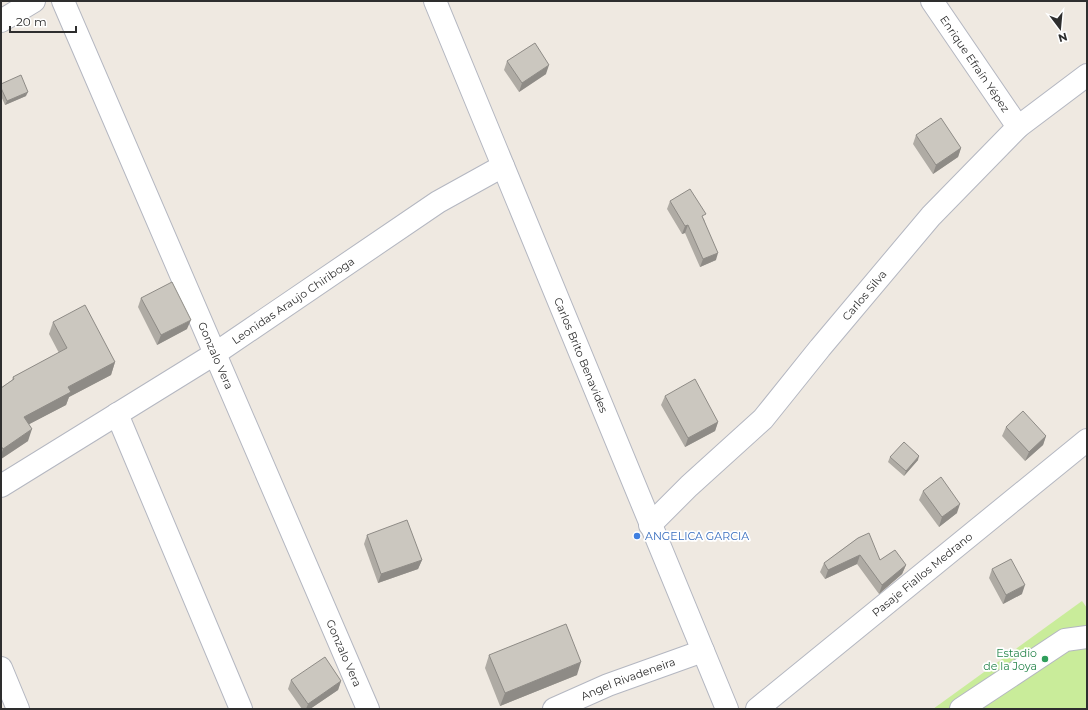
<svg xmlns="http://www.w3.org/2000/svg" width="1088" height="710" font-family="Montserrat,sans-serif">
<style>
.pitch{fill:#c9ec9a}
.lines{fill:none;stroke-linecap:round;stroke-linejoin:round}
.street-casing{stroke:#b4b7c1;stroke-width:24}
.street{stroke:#fff;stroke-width:22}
.wall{fill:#afaba4}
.shaded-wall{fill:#8e8b86}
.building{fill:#cbc7bf;stroke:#8e8b86}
.shop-dot{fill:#3f7fe0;stroke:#fff;stroke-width:1.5}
.leisure-dot{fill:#2e9e5b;stroke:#fff;stroke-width:1.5}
.labels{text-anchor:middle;stroke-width:3.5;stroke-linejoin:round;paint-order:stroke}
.street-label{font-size:11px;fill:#2e2e2e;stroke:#fff}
.shop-label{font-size:11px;fill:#366cbe;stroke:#fff;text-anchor:start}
.leisure-label{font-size:11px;fill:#27864d;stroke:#fff;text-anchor:end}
</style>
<rect width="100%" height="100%" fill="#efe9e1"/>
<path class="pitch" d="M 1082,601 L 1087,608 L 1087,709 L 933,709 Z"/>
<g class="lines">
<defs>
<g id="street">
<path id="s1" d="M 63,1 L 368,709"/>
<path id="s2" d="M 435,1 L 727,709"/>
<path id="s3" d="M 932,1 L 1018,127"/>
<path d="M 1,21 L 34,1"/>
<path d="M 117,414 L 241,709"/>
<path id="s4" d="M 1,486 L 216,353 L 438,202 L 503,166"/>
<path id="s5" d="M 650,525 L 689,486 L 763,419 L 820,348 L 931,216 L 1018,127 L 1087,75"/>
<path d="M 1,668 L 18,709"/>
<path id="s6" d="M 554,709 L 608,685 L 703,651"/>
<path id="s7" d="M 757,709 L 1087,440"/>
<path d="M 961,709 L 1065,640 L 1087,637"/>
</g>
</defs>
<use href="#street" class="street-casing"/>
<use href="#street" class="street"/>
</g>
<path class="wall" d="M 507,61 L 546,74 L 519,92 L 504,70 Z
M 1,84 L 26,96 L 5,105 L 1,96 Z
M 916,135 L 961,148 L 958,157 L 933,174 L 913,144 Z
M 670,201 L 704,219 L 716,260 L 700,267 L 685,233 L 682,234 L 667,209 Z
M 141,298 L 187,329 L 157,345 L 138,307 Z
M 53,322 L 115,362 L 111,375 L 69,397 L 66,405 L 29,424 L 28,441 L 1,459 L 1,388 L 12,380 L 13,377 L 59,353 L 49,334 Z
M 665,396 L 718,422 L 715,431 L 685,447 L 661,405 Z
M 1006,427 L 1046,436 L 1043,445 L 1025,461 L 1002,436 Z
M 890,457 L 918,460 L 904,476 L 888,462 Z
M 923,491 L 957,513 L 939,527 L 919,500 Z
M 367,535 L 422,560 L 418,569 L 378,583 L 364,544 Z
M 858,538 L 880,560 L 906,565 L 902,574 L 879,594 L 857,564 L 825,579 L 820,572 L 824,563 Z
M 992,569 L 1022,594 L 1003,604 L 989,578 Z
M 489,655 L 577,675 L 500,706 L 485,668 Z
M 291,680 L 341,681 L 338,690 L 310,709 L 302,709 L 288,689 Z"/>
<path class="shaded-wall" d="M 549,65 L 546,74 L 519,92 L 522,83 Z
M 28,92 L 26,96 L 5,105 L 7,101 Z
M 961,148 L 958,157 L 933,174 L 936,165 Z
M 688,225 L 685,233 L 682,234 L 685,226 Z
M 718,253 L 716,260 L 700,267 L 703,259 Z
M 191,320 L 187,329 L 157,345 L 161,335 Z
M 115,362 L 111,375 L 69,397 L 66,405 L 20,429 L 24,417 L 68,387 Z
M 718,422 L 715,431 L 685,447 L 688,438 Z
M 32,429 L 28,441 L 1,459 L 1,455 L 3,449 Z
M 1046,436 L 1043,445 L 1025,461 L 1029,452 Z
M 919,456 L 918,460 L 904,476 L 906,471 Z
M 960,504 L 957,513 L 939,527 L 942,517 Z
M 860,555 L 857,564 L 825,579 L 828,570 Z
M 422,560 L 418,569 L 378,583 L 381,574 Z
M 906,565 L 902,574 L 879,594 L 882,585 Z
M 1025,585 L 1022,594 L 1003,604 L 1006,595 Z
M 581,662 L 577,675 L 500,706 L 505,693 Z
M 341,681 L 338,690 L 310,709 L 306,709 L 308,704 Z"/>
<path class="building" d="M 535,43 L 549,65 L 522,83 L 507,61 Z
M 21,75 L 28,92 L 7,101 L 1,88 L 1,84 Z
M 941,118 L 961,148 L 936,165 L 916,135 Z
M 690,189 L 706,214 L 702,216 L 718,253 L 703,259 L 688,225 L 685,226 L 670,201 Z
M 172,282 L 191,320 L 161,335 L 141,298 Z
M 85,305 L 115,362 L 68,387 L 71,392 L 24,417 L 32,429 L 3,449 L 1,446 L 1,388 L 14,379 L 13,377 L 67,348 L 53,322 Z
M 695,379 L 718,422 L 688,438 L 665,396 Z
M 1023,411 L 1046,436 L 1029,452 L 1006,427 Z
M 904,442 L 919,456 L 906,471 L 890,457 Z
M 941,477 L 960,504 L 942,517 L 923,491 Z
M 407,520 L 422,560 L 381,574 L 367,535 Z
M 869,533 L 880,560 L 895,550 L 906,565 L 882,585 L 860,555 L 828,570 L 824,563 L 858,538 Z
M 1011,559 L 1025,585 L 1006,595 L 992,569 Z
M 566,624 L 581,662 L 505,693 L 489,655 Z
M 325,657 L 341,681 L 308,704 L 291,680 Z"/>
<circle class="shop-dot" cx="637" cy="536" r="4"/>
<circle class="leisure-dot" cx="1045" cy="659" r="4"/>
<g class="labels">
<g class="street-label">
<text dy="4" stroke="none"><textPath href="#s3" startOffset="76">Enrique Efraín Yépez</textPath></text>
<text dy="4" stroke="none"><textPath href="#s5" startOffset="315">Carlos Silva</textPath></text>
<text dy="4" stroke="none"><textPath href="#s4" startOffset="346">Leonidas Araujo Chiriboga</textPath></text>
<text dy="4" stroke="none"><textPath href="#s1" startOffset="386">Gonzalo Vera</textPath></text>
<text dy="4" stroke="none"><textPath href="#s2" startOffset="383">Carlos Brito Benavides</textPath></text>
<text dy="4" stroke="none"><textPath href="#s7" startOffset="213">Pasaje Fiallos Medrano</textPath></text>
<text dy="4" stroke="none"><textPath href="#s1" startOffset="710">Gonzalo Vera</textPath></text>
<text dy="4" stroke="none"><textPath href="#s6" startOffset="80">Angel Rivadeneira</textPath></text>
</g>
<g class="shop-label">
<text x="645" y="540">ANGELICA GARCIA</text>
</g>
<g class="leisure-label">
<text x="1037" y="657">Estadio<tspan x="1037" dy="13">de la Joya</tspan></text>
</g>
</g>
<rect width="1088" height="710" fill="none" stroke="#2e2e2e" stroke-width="4"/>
<g transform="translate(1060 28) rotate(164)" stroke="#ffffff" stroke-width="3" paint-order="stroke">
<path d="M0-3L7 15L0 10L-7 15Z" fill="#2e2e2e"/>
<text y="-6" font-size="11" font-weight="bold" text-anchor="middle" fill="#2e2e2e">N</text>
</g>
<path d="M10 26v6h66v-6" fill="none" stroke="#2e2e2e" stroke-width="2"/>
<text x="16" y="26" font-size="12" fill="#2e2e2e" stroke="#ffffff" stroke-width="3" paint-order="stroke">20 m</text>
</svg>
